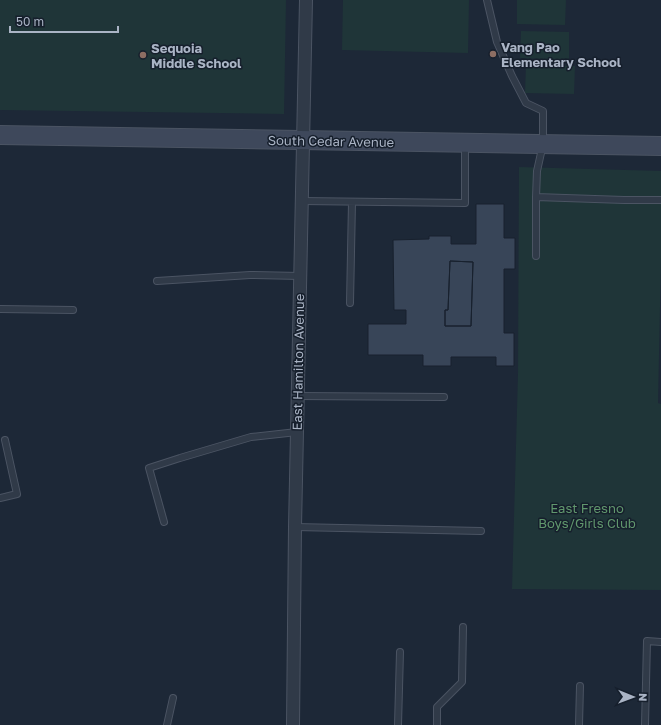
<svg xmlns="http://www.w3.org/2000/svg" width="661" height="725" font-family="'Golos Text',sans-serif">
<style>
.green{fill:#1f3538}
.building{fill:#384558;stroke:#18212e;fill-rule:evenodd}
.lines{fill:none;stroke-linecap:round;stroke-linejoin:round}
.service-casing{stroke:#4b5463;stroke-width:8}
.minor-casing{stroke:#4b5463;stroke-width:14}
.secondary-casing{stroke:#4b5463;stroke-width:20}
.service{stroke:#303a48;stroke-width:6}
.minor{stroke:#303a48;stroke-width:12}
.secondary{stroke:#3e485b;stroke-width:18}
.education-dot{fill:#8d6e63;stroke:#161f2c;stroke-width:1.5}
.labels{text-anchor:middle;stroke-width:3;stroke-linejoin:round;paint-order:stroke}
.poi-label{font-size:13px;font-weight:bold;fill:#aab4c5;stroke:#161f2c;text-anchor:start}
.street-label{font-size:13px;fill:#aab4c5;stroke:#161f2c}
.park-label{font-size:13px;fill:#60976d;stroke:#161f2c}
</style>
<rect width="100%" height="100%" fill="#1d2837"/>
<path class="green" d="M 0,0 L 286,0 L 284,114 L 0,110 Z
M 343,0 L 469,0 L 468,53 L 342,50 Z
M 517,0 L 566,0 L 565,25 L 517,24 Z
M 521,31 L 569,32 L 569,60 L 520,58 Z
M 526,65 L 575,66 L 574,94 L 525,93 Z
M 519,167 L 661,171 L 661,258 L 658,403 L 661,404 L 661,590 L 512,589 L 518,374 Z"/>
<path class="building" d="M 476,204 L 504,204 L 504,238 L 515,238 L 515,269 L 504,269 L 504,333 L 514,333 L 514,366 L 496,366 L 496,357 L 451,357 L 451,366 L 423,366 L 423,355 L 368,355 L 368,324 L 406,324 L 406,310 L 394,310 L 393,240 L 429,239 L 429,236 L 451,236 L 451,244 L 476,244 ZM 450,261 L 473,262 L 471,326 L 445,326 L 445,310 L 448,310 Z
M 450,261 L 473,262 L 471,326 L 445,326 L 445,310 L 448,310 Z"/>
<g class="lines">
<defs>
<path id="service" d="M 487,0 L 497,42 L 512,76 L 526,103 L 543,111 L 543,144 L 537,171 L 536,197 L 536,256
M 536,197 L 624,200 L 661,200
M 302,201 L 465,203 L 465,144
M 157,281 L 250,275 L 300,276
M 350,303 L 352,202
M 0,309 L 73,310
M 298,396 L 444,397
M 0,498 L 17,494 L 5,440
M 164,522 L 149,468 L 180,458 L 251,437 L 297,432
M 295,527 L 481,531
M 167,725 L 173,698
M 398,725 L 400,652
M 437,725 L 437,707 L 462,682 L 463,627
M 579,725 L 580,686
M 645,725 L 647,641 L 661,642"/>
<path id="minor" d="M 293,725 L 295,527 L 306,0"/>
<path id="secondary" d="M 0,135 C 220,138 441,143 661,146"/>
</defs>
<use href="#service" class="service-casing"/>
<use href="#minor" class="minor-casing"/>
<use href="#secondary" class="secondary-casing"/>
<use href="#service" class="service"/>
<use href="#minor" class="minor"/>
<use href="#secondary" class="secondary"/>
</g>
<g class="education-dot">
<circle cx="493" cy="54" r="4"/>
<circle cx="143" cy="55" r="4"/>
</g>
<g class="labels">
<g class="poi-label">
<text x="501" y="52">Vang Pao<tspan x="501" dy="15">Elementary School</tspan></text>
<text x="151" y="53">Sequoia<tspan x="151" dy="15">Middle School</tspan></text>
</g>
<g class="street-label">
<text transform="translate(331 141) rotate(1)" y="5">South Cedar Avenue</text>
<text transform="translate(298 362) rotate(-89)" y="5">East Hamilton Avenue</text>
</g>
<g class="park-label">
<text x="587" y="513">East Fresno<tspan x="587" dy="15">Boys/Girls Club</tspan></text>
</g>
</g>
<g transform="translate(633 697) rotate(91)" stroke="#161f2c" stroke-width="3" paint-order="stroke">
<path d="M0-3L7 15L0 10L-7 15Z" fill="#aab4c5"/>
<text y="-6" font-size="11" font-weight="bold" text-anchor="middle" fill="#aab4c5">N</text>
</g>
<path d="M10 26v6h108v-6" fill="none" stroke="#aab4c5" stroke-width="2"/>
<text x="16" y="26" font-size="12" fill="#aab4c5" stroke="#161f2c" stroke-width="3" paint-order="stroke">50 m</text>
</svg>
